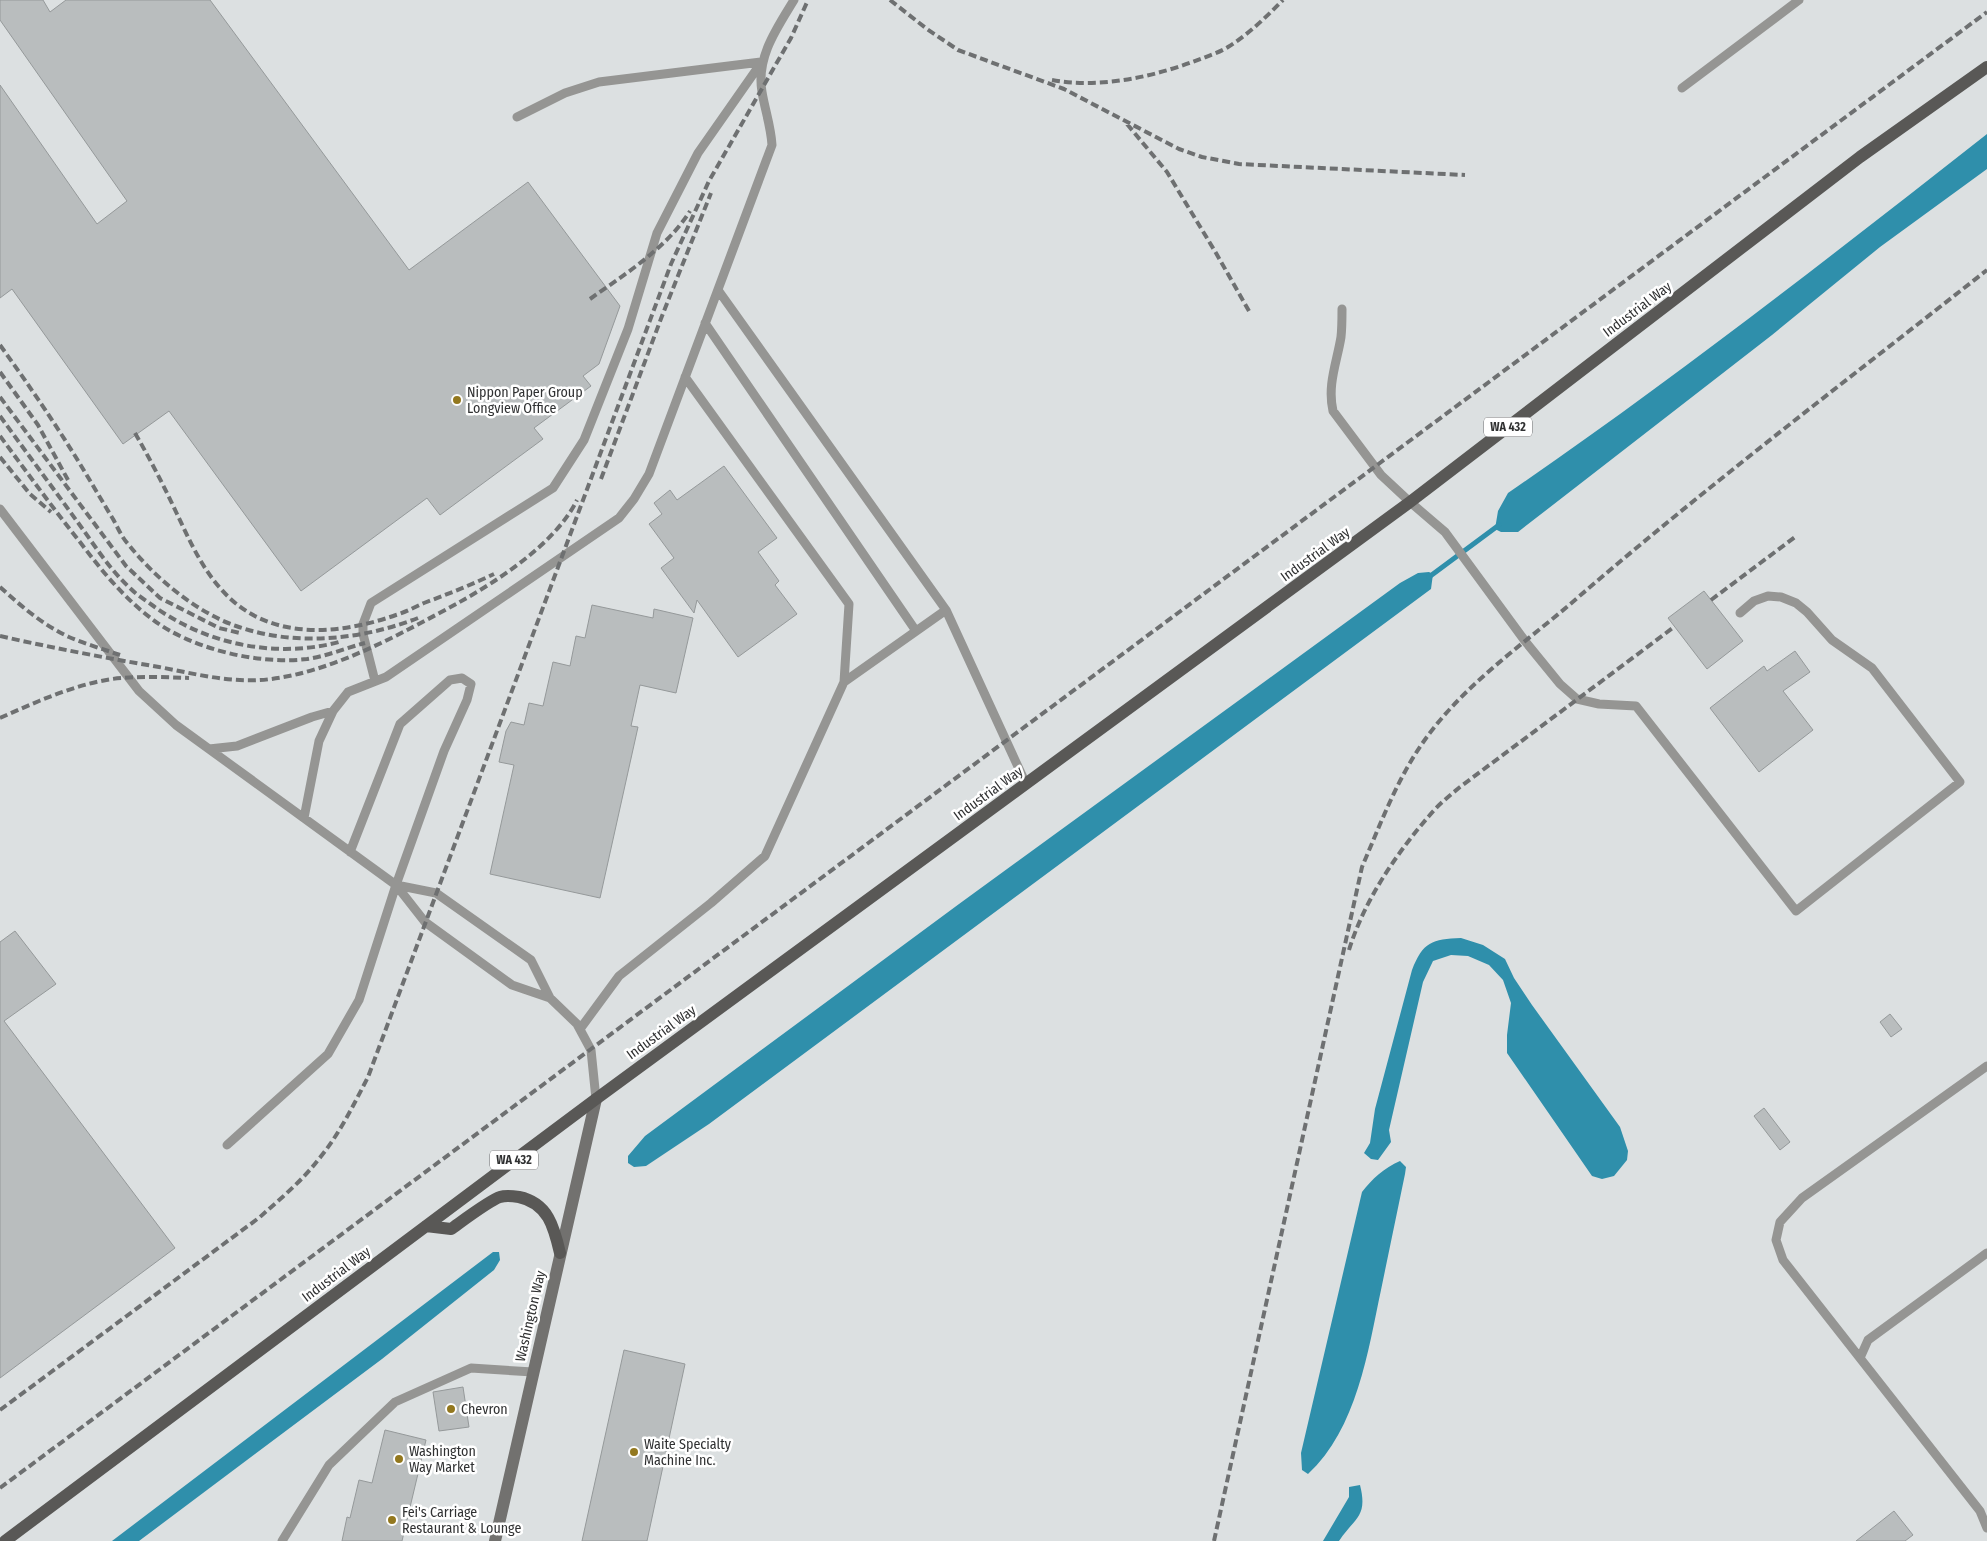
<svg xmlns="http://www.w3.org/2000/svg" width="1987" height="1541" font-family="'Fira Sans Condensed',sans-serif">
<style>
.water{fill:#2f8fab}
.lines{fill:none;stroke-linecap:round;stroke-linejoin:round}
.stream{stroke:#2f8fab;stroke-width:5}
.building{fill:#b9bdbe;stroke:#95999a}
.service{stroke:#959593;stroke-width:9}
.secondary{stroke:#72716f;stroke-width:12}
.primary{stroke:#595856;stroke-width:12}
.rail{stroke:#6e7071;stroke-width:4;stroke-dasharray:8 4;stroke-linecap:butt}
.poi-dot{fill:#93781f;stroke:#fff;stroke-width:2}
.labels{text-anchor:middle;stroke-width:5;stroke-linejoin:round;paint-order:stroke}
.shield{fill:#fff;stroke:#6e6f70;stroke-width:1}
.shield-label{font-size:12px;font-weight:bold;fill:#303132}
.street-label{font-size:14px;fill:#303132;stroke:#fff}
.poi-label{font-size:14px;fill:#303132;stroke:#fff;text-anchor:start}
</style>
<rect width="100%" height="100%" fill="#dce0e1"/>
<path class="water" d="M 1987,134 L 1987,169 L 1880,247 L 1772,335 L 1518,532 L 1501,532 L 1495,529 L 1498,511 L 1508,493 C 1673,380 1830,257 1987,134 Z
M 1429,572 L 1433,574 L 1431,589 L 709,1124 L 646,1166 L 634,1167 L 628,1163 L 628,1156 L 645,1136 L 959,904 L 1400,583 L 1418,573 Z
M 1461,938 L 1483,945 L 1505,959 L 1514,978 L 1532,1005 L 1620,1127 L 1628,1151 L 1627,1160 L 1614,1176 L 1602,1179 L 1592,1176 L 1507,1053 L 1507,1035 L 1511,1003 L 1503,980 L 1489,965 L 1468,956 L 1451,955 L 1433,961 L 1423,982 L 1389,1130 L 1391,1142 L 1378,1160 L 1371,1159 L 1364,1153 L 1370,1143 L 1375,1109 L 1412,970 C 1423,942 1432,939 1461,938 Z
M 1400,1161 L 1406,1167 L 1405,1174 C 1397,1213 1389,1251 1381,1290 C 1368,1351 1357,1429 1308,1474 L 1302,1470 L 1301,1453 L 1362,1192 C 1372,1179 1384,1168 1400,1161 Z
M 493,1252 L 499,1252 L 500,1260 L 494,1270 L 382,1359 L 139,1541 L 112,1541 Z
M 1360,1485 C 1368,1517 1355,1517 1339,1541 L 1323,1541 L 1349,1497 L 1349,1487 Z"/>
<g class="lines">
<path class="stream" d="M 1429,577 L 1499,525"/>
</g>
<path class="building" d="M 0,0 L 43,0 L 50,12 L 66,0 L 210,0 L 409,270 L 528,182 L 620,306 L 599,364 L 583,376 L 591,386 L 534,428 L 543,439 L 440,515 L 427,498 L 301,591 L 169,411 L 123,444 L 12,289 L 0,298 L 0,85 L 97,224 L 127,201 L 0,20 Z
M 724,466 L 777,538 L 758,552 L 779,581 L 775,585 L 797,614 L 738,657 L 697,600 L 694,613 L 661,568 L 674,558 L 649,524 L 662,514 L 654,503 L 670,490 L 677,500 Z
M 1704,591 L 1743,641 L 1707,669 L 1668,618 Z
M 592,605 L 653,618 L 654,609 L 693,618 L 676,693 L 640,685 L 631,726 L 638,727 L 600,898 L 490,874 L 514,765 L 499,762 L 506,731 L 511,722 L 524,725 L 529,703 L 543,706 L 553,662 L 570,666 L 576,636 L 585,638 Z
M 1795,651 L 1810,672 L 1783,691 L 1813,730 L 1759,772 L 1710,708 L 1764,666 L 1767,671 Z
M 15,931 L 56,984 L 4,1021 L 175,1248 L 0,1378 L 0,942 Z
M 1890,1014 L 1902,1029 L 1891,1037 L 1880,1022 Z
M 1764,1108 L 1790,1142 L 1780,1150 L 1754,1116 Z
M 624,1350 L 685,1364 L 647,1541 L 582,1541 Z
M 463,1387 L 469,1427 L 439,1431 L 433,1392 Z
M 385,1430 L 426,1440 L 402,1541 L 342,1541 L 347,1517 L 350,1518 L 359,1480 L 372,1483 Z
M 1894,1511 L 1913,1535 L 1905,1541 L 1856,1541 Z"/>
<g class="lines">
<path class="service" d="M 1682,88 L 1799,0
M 517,117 L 565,93 L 599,82 L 761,62
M 718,290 L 946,610
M 1342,309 C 1342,318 1342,328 1341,337 C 1337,362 1327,385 1333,411 L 1381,475 L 1410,502 L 1445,532 L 1525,641 L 1560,684 L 1577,699 L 1599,704 L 1636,706 L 1796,911 L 1960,782 L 1872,668 L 1832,640 L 1807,612 L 1796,603 L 1781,597 L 1768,596 L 1754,601 L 1740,613
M 705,323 L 916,631
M 685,377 L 849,604 L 844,682
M 0,509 L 139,691 L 176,725 L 396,885 L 425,922 L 512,985 L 550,998 L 531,960 L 436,893 L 396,885
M 375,681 L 363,634 L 363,624 L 371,603 L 553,488 L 584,440 L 628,329 L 657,233 L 698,153 L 761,63
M 209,749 L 237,746 L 312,717 L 333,711
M 304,818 L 319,741 L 333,711 L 348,692 L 386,677 L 619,518 L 634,499 L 649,474 L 772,145 C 771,127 765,110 762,92 C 756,57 777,28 794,0
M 550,998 L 577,1024 L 591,1050 L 596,1099
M 580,1029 L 619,976 L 711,903 L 765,856 L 844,682 L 946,610 L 1026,784
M 1987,1066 L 1802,1198 L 1780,1222 L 1776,1240 L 1783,1260 L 1980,1511 L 1987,1528
M 227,1145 L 328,1054 L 359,1000 L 396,885 L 444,751 L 467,700 L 471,684 L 462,678 L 450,680 L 400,724 L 350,852
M 1860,1358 L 1868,1340 L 1987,1253
M 282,1541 L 329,1465 L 395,1402 L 471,1368 L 533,1372"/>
<path class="secondary" d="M 495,1541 L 596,1099"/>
<path class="primary" d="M 426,1226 L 451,1229 C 461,1222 490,1200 500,1197 C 506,1195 513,1196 519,1197 C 548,1203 554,1227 560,1253
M 5,1541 L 596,1099 L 1410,502 L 1860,157 L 1987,67"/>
<path class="rail" d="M 890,0 L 927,29 L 958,50 L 1064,89 L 1179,149 L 1202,157 L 1239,164 L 1465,175
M 1052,80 C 1102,89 1157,76 1203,58 C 1211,55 1220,52 1228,47 C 1249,34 1266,17 1283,0
M 1127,124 L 1167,172 L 1216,253 L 1249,311
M 590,299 C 625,274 667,248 690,211
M 0,345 C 28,384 55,423 80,464 C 91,482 102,501 113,519 C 118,528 122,538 129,545 C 155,578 196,612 236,626 C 295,647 361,640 418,618
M 0,372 L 38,425 L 68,480
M 0,397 L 126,566 L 160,598 L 219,628 L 240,633
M 0,416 C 26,452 53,488 79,524 C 95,546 110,570 131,589 C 137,595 145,600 152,605 C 205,644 275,659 339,642
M 135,433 C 150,459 164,486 177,514 C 189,539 201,567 221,589 C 266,641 336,636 396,615 C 406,612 415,607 424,603 C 448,594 471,585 494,574
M 0,436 C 26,471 52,507 80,542 C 101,570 124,598 152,619 C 191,649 259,665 307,659 C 327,656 346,648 365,643
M 0,457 L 30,494 L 51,512
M 601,479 L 662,316 L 711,193
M 0,587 C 21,606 43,625 69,637 C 85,644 103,649 120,655
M 1711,600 L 1795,537
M 0,636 C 53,648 106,658 159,667 C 196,674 233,684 271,679 C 335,671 402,633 458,603 C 499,580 556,543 577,500
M 0,718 C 36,702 73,685 112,679 C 138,676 164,677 189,678
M 1349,950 C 1364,901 1396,854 1429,816 C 1438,805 1449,796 1460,787 L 1674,627
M 0,1410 L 260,1217 C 280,1199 302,1181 318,1160 C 339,1135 353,1106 368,1077 L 671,264 L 709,181 L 791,38 L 808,0
M 0,1488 L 1987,12
M 1214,1541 L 1362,867 C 1380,825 1397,779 1424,741 C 1462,687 1518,648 1568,606 C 1703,489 1846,381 1987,270"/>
</g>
<g class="poi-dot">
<circle cx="457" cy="400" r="5"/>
<circle cx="451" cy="1409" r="5"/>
<circle cx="634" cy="1452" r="5"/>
<circle cx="399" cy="1459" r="5"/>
<circle cx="392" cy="1520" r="5"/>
</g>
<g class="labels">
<g class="shield">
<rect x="1484" y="417.5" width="48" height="19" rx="4"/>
<rect x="490" y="1150.5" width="48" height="19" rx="4"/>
</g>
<g class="shield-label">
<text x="1508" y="431">WA 432</text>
<text x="514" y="1164">WA 432</text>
</g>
<g class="street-label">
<text transform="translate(1637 309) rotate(-37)" y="5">Industrial Way</text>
<text transform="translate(1315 554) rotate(-36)" y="5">Industrial Way</text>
<text transform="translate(988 793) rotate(-36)" y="5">Industrial Way</text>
<text transform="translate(661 1032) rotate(-36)" y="5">Industrial Way</text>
<text transform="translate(336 1274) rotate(-37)" y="5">Industrial Way</text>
<text transform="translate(530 1316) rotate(-77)" y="5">Washington Way</text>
</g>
<g class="poi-label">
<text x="467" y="397">Nippon Paper Group<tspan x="467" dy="16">Longview Office</tspan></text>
<text x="461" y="1414">Chevron</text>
<text x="644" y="1449">Waite Specialty<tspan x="644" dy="16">Machine Inc.</tspan></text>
<text x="409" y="1456">Washington<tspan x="409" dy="16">Way Market</tspan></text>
<text x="402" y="1517">Fei's Carriage<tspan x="402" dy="16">Restaurant &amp; Lounge</tspan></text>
</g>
</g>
</svg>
